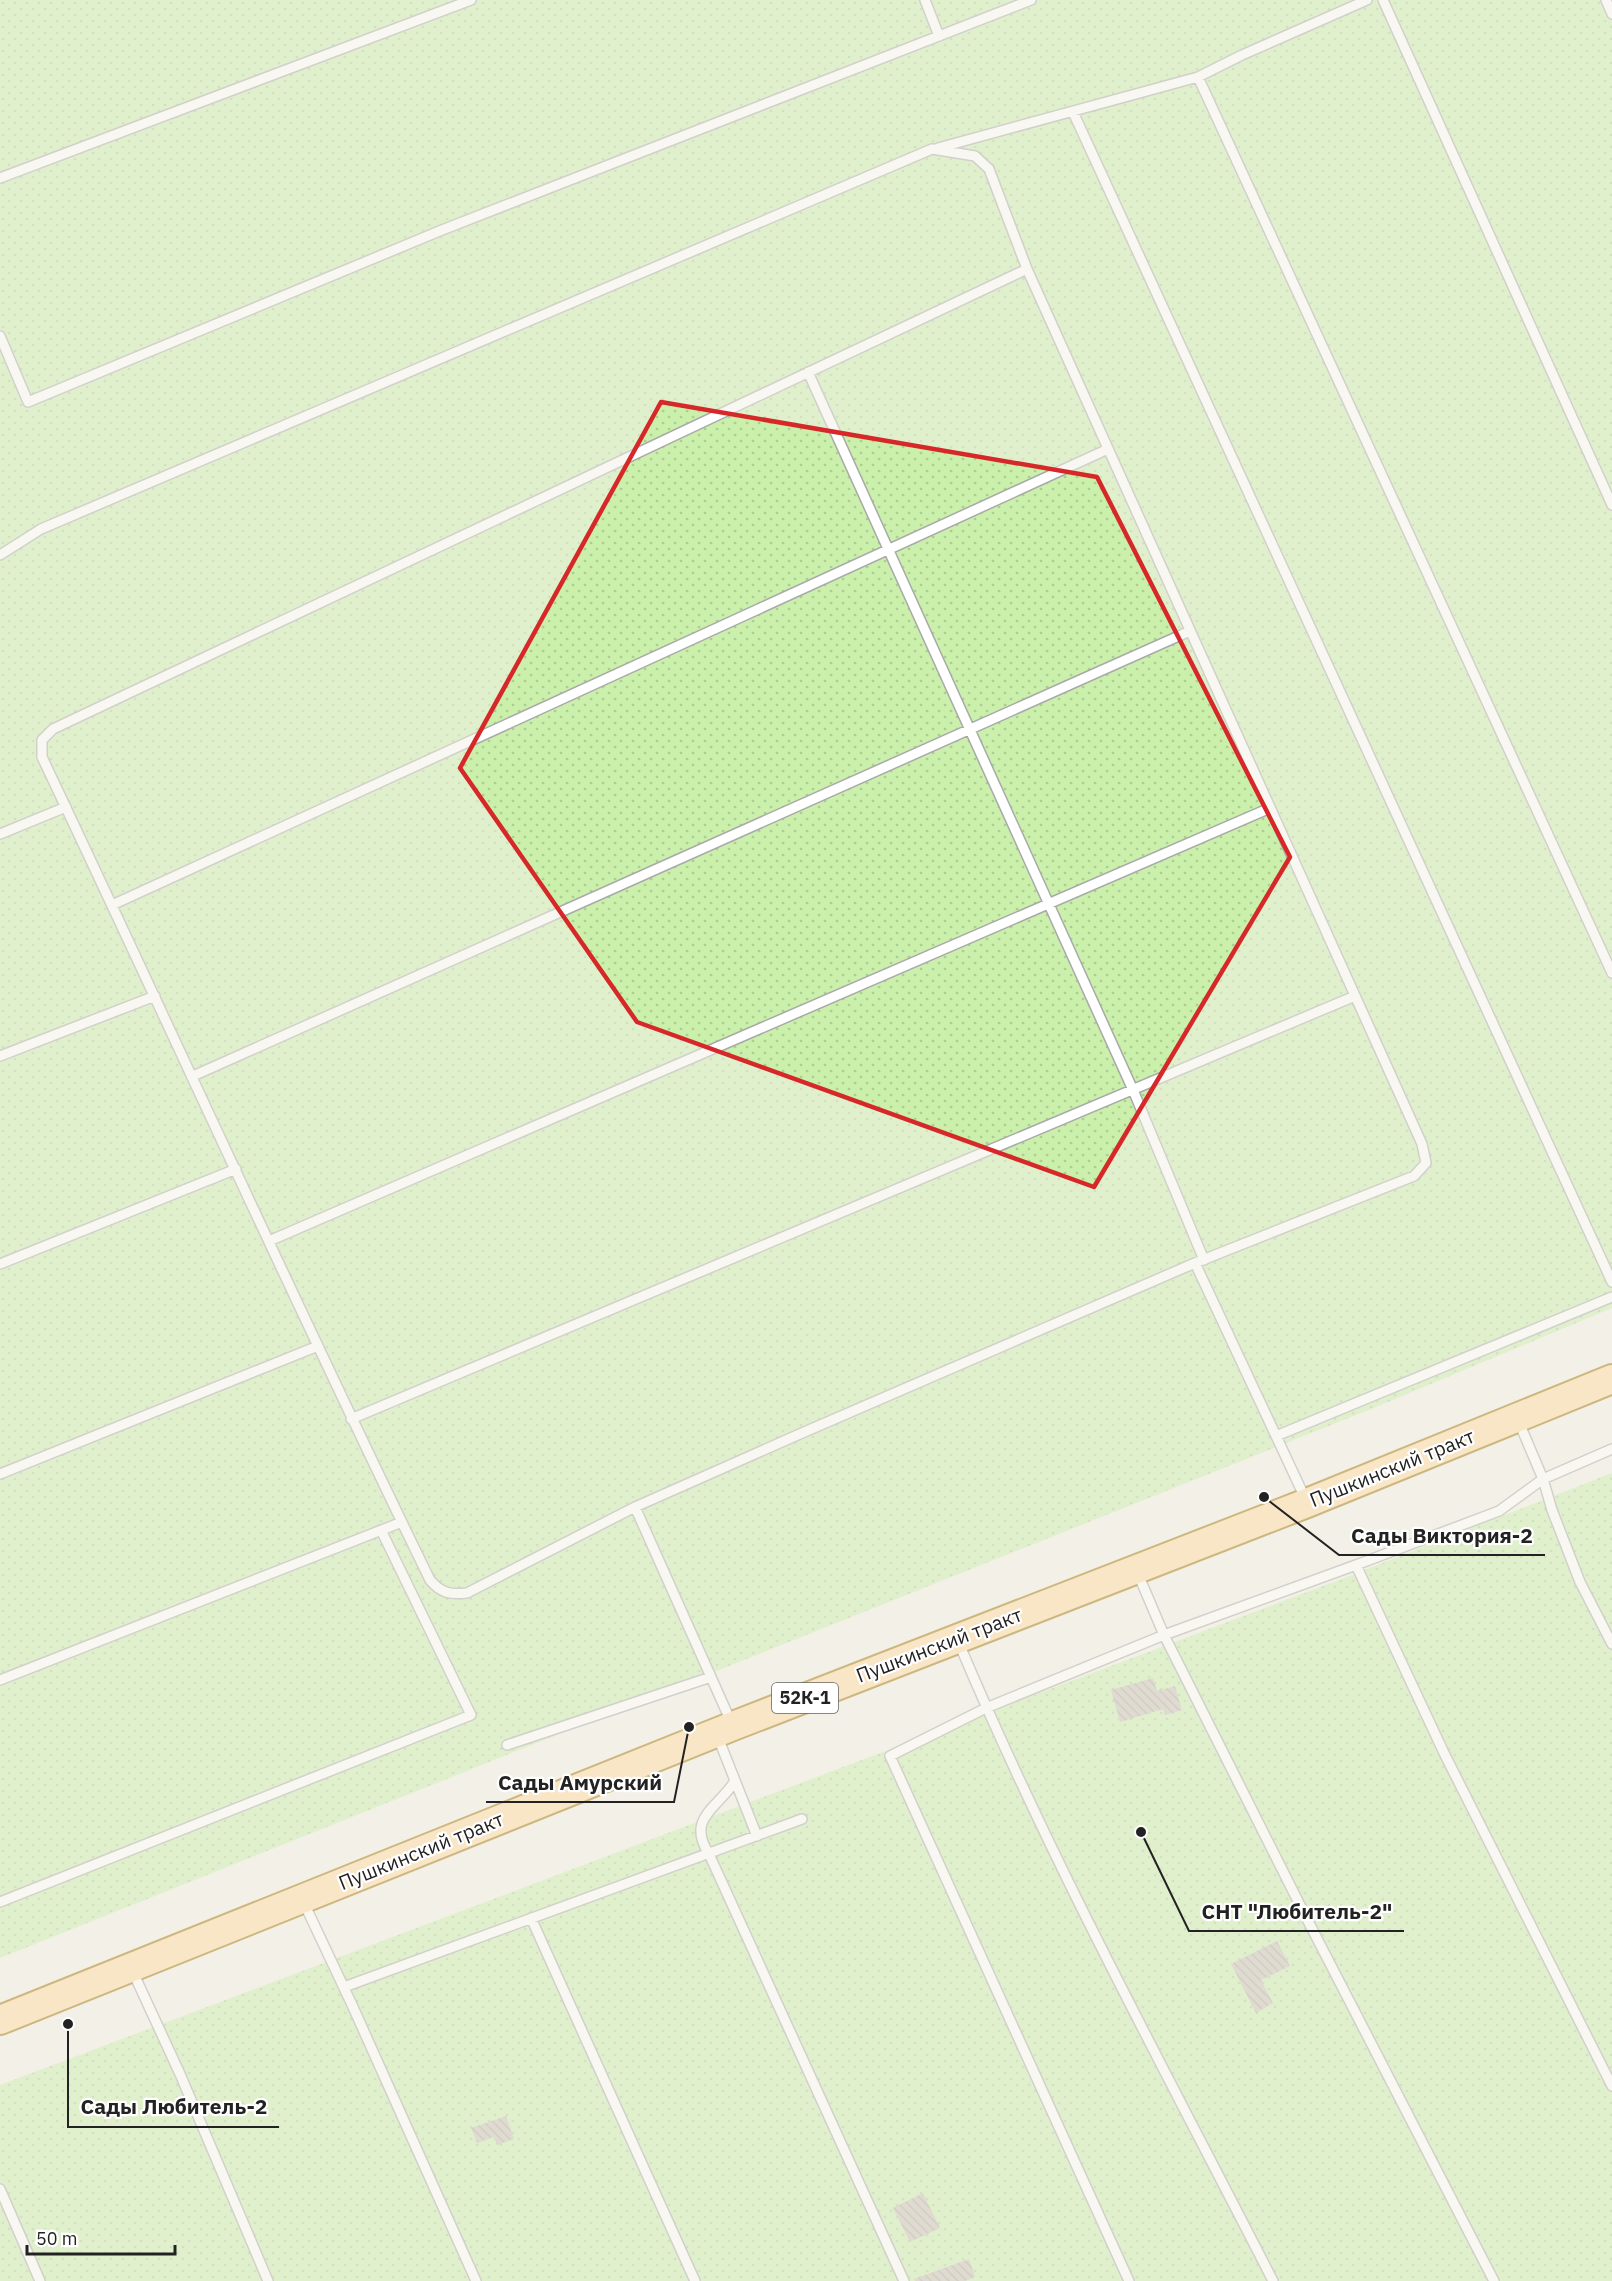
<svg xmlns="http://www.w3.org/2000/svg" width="1612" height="2281" font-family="'IBM Plex Sans',sans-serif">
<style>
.garden{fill:url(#garden-dots)}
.building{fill:url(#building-back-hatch)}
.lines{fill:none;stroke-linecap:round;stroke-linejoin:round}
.service-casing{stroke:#a9a9a9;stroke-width:12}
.primary-casing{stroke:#a07200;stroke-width:32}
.service{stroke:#fff;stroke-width:9}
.primary{stroke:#ffdaa1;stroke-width:28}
.marked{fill:none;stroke:#d62828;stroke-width:4.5;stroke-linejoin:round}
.labels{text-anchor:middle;stroke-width:4.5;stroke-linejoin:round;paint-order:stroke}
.shield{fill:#fff;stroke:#646464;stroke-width:1.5}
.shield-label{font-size:18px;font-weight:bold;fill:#222}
.street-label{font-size:20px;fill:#222;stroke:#fff}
.leader{fill:none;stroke:#222;stroke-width:2}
.callout-dot{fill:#222;stroke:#fff;stroke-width:2}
.callout-label{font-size:21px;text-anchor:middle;font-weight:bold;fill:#222;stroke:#fff;stroke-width:4.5;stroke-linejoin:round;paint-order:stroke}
</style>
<defs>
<pattern id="garden-dots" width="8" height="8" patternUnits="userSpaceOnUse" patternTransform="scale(1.5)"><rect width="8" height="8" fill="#caf0ab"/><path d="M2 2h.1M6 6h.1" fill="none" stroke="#adce93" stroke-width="1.8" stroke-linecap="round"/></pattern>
<pattern id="building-back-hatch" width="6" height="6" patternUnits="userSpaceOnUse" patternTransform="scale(1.5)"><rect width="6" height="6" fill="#c8c0b7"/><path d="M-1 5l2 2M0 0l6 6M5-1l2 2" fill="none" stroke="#aca59d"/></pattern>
</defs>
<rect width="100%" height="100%" fill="#f3f0e8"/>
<path class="garden" d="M 0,0 L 1612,0 L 1612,1308 L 1376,1407 L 0,1958 Z
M 1612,1473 L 1612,2281 L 0,2281 L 0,2085 L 1339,1580 Z"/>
<path class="building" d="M 1153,1678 L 1157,1691 L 1175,1686 L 1182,1710 L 1165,1715 L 1163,1709 L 1120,1722 L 1111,1690 Z
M 1277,1941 L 1290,1966 L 1261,1980 L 1273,2003 L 1256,2013 L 1231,1964 Z
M 506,2116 L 514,2139 L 497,2145 L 494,2137 L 477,2143 L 471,2128 Z
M 923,2193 L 940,2228 L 910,2242 L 893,2208 Z
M 969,2259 L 975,2277 L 965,2281 L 915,2281 L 914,2279 Z"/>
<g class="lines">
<defs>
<path id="service" d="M 925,0 L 939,36
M 1383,0 L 1612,505
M 1606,0 L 1612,14
M 1198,77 L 1612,973
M 1073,112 L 1612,1282
M 938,148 L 1198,77 L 1242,55 L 1367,0
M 0,178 L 471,0
M 0,336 L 28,402 L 442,230 L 1031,0
M 808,372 L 1133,1090 L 1204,1260
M 0,555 L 41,529 L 932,149 L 975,156 L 989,169 L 1027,269 L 1422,1144 L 1426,1163 L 1414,1176 L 1195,1263 L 802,1433 L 635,1507 L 467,1593 C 450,1595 441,1593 430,1580 C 297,1308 172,1031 42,757 L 42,740 L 53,729 L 1027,269
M 0,834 L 66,807
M 112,905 L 1108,449
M 0,1056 L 155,996
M 193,1076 L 1190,631
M 269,1241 L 1270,808
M 1195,1263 L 1306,1500
M 0,1264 L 236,1169
M 351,1419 L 1355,996
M 1518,1420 L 1543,1479 L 1552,1510 L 1580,1582 L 1612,1644
M 1276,1436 L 1612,1297
M 0,1474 L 318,1346
M 635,1507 L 732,1724
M 1356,1565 L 1499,1511 L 1543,1479 L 1612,1449
M 1138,1574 L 1164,1635 L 1308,1921 L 1494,2281
M 958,1641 C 1050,1860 1165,2070 1273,2281
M 0,1680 L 402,1522
M 717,1735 L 757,1836
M 507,1745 L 711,1677
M 735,1781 C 717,1809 686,1818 709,1854 L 904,2281
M 303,1901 L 353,2007 L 476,2281
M 0,1902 L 471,1715 L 381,1530
M 531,1918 L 695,2281
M 132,1970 L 180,2074 L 268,2281
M 344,1987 L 802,1819
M 0,2189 L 40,2281
M 1129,2281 L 890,1756 L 986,1708 L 1164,1635 L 1356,1565 L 1444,1753 L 1612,2086"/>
<path id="primary" d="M 0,2020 L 733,1726 L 1307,1503 L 1612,1379"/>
</defs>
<use href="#service" class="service-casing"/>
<use href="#primary" class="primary-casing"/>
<use href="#service" class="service"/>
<use href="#primary" class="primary"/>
</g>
<path d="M0 0H1612V2281H0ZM 661,402 L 1097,477 L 1290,857 L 1094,1187 L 637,1022 L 460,768 Z" fill="#f3f0e8" fill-opacity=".55" fill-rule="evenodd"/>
<path class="marked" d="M 661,402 L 1097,477 L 1290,857 L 1094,1187 L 637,1022 L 460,768 Z"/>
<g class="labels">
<rect class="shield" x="772" y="1683" width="66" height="30" rx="4.5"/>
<g class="shield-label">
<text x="805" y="1704">52К-1</text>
</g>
<g class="street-label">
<text transform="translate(1392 1468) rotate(-22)" y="7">Пушкинский тракт</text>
<text transform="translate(939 1645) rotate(-21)" y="7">Пушкинский тракт</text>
<text transform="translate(421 1851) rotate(-22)" y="7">Пушкинский тракт</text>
</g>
</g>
<path class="leader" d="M1264 1497L1339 1555H1545M689 1727L674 1802H486M1141 1832L1189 1931H1404M68 2024L68 2127H279"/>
<g class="callout-dot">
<circle cx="1264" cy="1497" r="6"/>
<circle cx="689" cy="1727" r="6"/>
<circle cx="1141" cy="1832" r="6"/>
<circle cx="68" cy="2024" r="6"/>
</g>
<g class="callout-label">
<text x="1442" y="1543">Сады Виктория-2</text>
<text x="580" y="1790">Сады Амурский</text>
<text x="1297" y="1919">СНТ "Любитель-2"</text>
<text x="174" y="2114">Сады Любитель-2</text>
</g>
<path d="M27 2245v9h148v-9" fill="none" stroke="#222222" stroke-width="3"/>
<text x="36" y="2245" font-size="18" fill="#222222" stroke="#ffffff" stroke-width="4.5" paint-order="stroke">50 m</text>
</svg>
